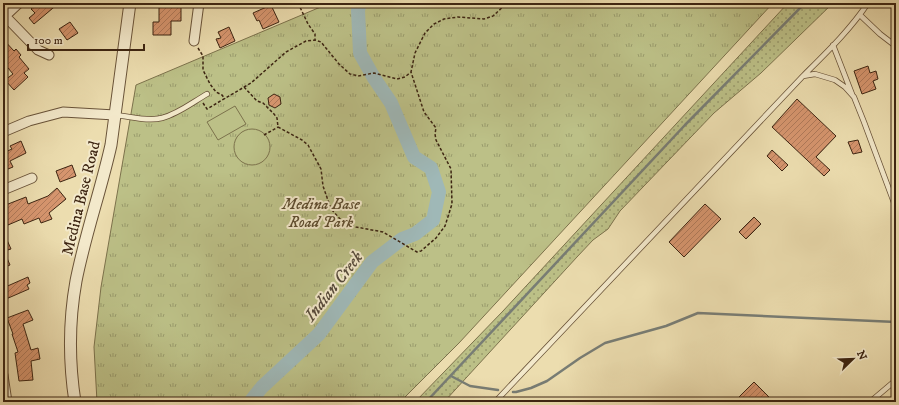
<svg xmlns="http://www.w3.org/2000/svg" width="899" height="405" font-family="'IM FELL DW Pica',serif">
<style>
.grass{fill:url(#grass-dots);stroke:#7c724c}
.park{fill:url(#park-tufts);stroke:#7c724c}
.pitch{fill:#bcc087;stroke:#7c724c}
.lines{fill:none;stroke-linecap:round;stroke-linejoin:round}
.stream{stroke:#787d75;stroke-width:2.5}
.river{stroke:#9fb8b7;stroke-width:14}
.building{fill:url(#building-hatch);stroke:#3d2512}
.service-casing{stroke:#695339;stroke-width:6}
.minor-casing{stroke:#695339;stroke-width:11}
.tertiary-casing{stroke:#695339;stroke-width:13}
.path{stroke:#3d2512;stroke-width:1.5;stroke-dasharray:3 2;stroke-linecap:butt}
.service{stroke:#f3e9cb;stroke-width:4.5}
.minor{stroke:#f3e9cb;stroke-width:9}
.tertiary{stroke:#f3e9cb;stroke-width:11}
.labels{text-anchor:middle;stroke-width:4;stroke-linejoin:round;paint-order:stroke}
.street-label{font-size:16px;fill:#3d2512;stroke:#f3e9cb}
.park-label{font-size:16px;font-style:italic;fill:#5d4c2f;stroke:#f3e9cb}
.water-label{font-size:17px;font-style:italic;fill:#564a3b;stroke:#f3e9cb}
</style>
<defs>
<pattern id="grass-dots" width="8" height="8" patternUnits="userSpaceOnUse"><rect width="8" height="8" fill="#bcc087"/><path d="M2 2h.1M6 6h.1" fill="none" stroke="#9a9c6d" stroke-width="1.8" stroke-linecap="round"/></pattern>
<pattern id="park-tufts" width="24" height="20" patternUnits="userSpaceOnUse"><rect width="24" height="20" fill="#bcc087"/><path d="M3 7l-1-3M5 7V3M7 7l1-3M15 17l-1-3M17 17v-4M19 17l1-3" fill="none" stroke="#9a9c6d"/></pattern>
<pattern id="building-hatch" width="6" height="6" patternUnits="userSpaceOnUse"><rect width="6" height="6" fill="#d6956e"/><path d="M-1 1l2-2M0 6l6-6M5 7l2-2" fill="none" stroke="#af7959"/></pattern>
</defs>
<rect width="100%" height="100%" fill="#ecddaf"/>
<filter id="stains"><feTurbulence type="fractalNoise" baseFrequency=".005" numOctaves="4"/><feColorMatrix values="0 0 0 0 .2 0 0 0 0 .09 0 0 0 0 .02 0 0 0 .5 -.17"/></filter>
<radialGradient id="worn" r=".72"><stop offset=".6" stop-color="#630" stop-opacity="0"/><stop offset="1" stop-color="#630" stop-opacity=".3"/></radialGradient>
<path class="grass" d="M 788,3 L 833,3 L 761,73 L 714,113 L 620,211 L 608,229 L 593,240 L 577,257 L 444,402 L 415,402 L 503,311 Z"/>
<path class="park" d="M 330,3 L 773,3 L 459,343 L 400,402 L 97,402 L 94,347 L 101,287 L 136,85 Z"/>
<path class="pitch" d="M 235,106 L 246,124 L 218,140 L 207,122 Z
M234 147a18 18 0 1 1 36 0a18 18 0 1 1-36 0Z"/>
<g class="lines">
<path class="stream" d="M 451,376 L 470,386 L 498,390
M 513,392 L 516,392 L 531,388 L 547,381 L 580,358 L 605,343 L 666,326 L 698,313 L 896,322
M 426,402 L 685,125 L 805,3"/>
<path class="river" d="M 250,402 L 262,387 L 319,334 L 372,262 L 402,239 L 415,234 L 433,220 L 439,192 L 431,168 L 414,157 L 391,103 L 374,78 L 360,53 L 358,10 L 360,3"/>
</g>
<path class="building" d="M 38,3 L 59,3 L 34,24 L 29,18 L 35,13 L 31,9 Z
M 159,3 L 181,3 L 181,21 L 171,21 L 171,35 L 153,35 L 153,22 L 159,22 Z
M 271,5 L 279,22 L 263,29 L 259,20 L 257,21 L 253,13 Z
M 70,22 L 78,33 L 67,40 L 59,29 Z
M 229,27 L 235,41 L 220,48 L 216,39 L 221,38 L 218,32 Z
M 3,39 L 14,51 L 16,49 L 21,55 L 19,57 L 29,69 L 24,73 L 28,77 L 14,90 L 5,80 L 13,74 L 3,62 Z
M 868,66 L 870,73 L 876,71 L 878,79 L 873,81 L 876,89 L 862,94 L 854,71 Z
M 274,94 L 280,97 L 281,104 L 275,108 L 269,105 L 268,98 Z
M 797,99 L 836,136 L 816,157 L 830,170 L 824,176 L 772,127 Z
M 858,140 L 862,152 L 853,154 L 848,142 Z
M 21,141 L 26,153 L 10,161 L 13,167 L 3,171 L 3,153 L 12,149 L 10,146 Z
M 772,150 L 788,165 L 782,171 L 767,156 Z
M 72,165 L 76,176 L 60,182 L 56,171 Z
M 57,188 L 66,199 L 49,213 L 52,219 L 41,223 L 39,218 L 24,224 L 22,219 L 8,225 L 3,214 L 3,206 L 26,197 L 28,204 L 48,196 Z
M 705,204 L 721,219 L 684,257 L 669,242 Z
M 754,217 L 761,224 L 746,239 L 739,232 Z
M 3,231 L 11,249 L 4,251 L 10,265 L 3,268 Z
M 28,277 L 30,283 L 27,285 L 29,289 L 6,299 L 3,293 L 3,288 Z
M 28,310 L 33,320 L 23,324 L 31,350 L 38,348 L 40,359 L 31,361 L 33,380 L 19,381 L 15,353 L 18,352 L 12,334 L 13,334 L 7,318 Z
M 754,382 L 774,402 L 744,402 L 739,397 Z"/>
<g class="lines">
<defs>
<path id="service" d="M 860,15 L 880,34 L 893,44 L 896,44
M 833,45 L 852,94
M 803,76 C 826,53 850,30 868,3
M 115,115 C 129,116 148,122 162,118 C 178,114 193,102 207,94
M 495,402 L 803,76 L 815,74 L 835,80 L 845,87 L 854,97 L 864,122 L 896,208
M 870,402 L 896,380"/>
<path id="minor" d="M 5,16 L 38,50 L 49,55
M 3,18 L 19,3
M 194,41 L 199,3
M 3,132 L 29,121 L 63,112 L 115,115
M 3,190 L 32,178
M 3,375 L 7,402"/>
<path id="tertiary" d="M 75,402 C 69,363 69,320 76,281 C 85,235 101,190 111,145 L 130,3"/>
</defs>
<use href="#service" class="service-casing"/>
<use href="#minor" class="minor-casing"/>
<use href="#tertiary" class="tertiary-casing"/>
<path class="path" d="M 298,3 L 308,24 L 315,34 L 315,40
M 198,48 L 203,56 L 203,70 L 210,84 L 216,92 L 222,95 L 225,99
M 244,87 L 257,101 L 263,103 L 274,114 L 277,118 L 278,127 L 302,140 L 308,145 L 321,169 L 323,186 L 331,209 L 342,221 L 356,227 L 383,232 L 417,252 L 421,251 L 436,238 L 445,226 L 452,204 L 451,169 L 436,140 L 435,134 L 436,128 L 424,112 L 411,72
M 203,103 L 207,109 L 251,83 L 286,52 L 306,41 L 315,40 L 321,42 L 339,64 L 350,74 L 358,76 L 374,73 L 397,79 L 405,77 L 411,72 L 415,53 L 425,33 L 434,24 L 444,19 L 458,17 L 484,19 L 493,16 L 507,3
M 264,135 L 278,127"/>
<use href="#service" class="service"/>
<use href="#minor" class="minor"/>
<use href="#tertiary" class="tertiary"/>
</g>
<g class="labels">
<g class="street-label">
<text transform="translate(80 198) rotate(-76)" y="6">Medina Base Road</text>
</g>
<g class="park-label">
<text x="321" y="209">Medina Base<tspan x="321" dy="18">Road Park</tspan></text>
</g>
<g class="water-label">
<text transform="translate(333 286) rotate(-52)" y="6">Indian Creek</text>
</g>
</g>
<rect width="899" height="405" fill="none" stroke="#ecddaf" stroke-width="16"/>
<rect x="4" y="4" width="891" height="397" fill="none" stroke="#3d2512" stroke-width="2"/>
<rect x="8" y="8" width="883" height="389" fill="none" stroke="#3d2512"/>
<g transform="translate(853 359) rotate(67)" stroke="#f3e9cb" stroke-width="3" paint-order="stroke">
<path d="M0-3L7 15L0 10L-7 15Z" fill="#3d2512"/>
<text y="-6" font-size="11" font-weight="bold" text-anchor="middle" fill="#3d2512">N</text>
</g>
<path d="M28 44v6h116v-6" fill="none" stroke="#3d2512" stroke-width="2"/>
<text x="34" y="44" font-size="12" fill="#3d2512" stroke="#f3e9cb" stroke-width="3" paint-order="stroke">100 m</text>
<rect width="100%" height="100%" filter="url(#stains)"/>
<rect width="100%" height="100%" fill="url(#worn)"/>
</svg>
